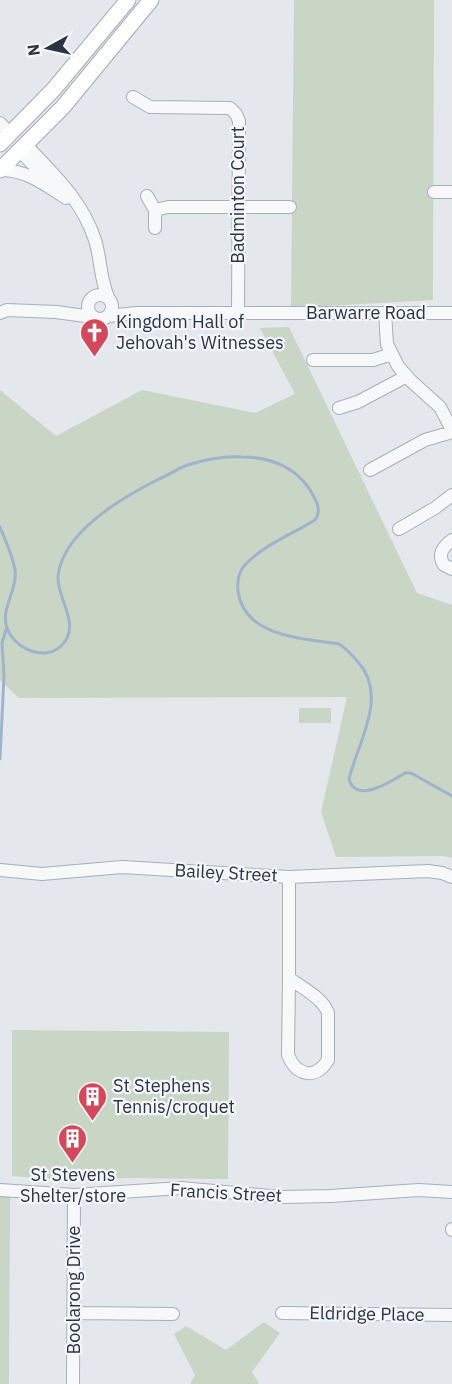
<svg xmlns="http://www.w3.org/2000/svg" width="452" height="1384" font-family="'IBM Plex Sans',sans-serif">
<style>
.green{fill:#c9d6c5}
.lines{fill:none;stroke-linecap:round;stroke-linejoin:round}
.stream{stroke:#9fb4cc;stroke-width:3}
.minor-casing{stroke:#a9aeb7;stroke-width:14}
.major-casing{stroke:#a3abb8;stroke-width:17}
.minor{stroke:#f7f8fa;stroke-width:12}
.major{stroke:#fff;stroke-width:15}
.labels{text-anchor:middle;stroke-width:4.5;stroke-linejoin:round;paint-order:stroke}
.street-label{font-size:18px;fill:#2b3445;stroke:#f4f6f9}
.poi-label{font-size:18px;fill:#2b3445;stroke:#f4f6f9;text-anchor:start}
</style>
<rect width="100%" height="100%" fill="#e4e7ec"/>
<path class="green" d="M 294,0 L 434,0 L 433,300 L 291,308 Z
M 289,327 L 417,593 L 452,605 L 452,858 L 443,856 L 336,857 L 321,812 L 347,697 L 19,698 L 0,680 L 0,390 L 56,436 L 142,390 L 255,413 L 295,394 L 260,328 Z
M 299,708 L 331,708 L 331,723 L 299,723 Z
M 12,1030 L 229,1032 L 228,1179 L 127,1178 L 72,1181 L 12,1176 Z
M 0,1196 L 10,1196 L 9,1384 L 0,1384 Z
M 264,1322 L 280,1333 L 252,1372 L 259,1384 L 190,1384 L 195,1375 L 174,1334 L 186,1326 L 226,1350 Z"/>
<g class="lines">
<path class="stream" d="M 0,527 C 5,540 13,556 15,570 C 18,589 0,609 7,628 C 14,648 45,663 62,645 C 82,625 56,597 58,576 C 63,531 123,497 159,479 C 169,475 178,468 188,465 C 204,460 224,456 242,457 C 273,457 301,469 315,499 C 319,507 320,513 315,520 C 293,534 263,545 245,565 C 239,571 237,582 238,591 C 244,637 302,638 339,644 C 347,649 353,656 359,663 C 388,697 358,742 349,779 C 356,805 392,781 405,773 L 411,773 L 452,796
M 0,759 L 4,675 L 2,643 L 7,627"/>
<defs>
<path id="minor" d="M 133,97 L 150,107 L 230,108 L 236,114 L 239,121 L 238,313
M 0,123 L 10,134
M 26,145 C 54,175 82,200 95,240 C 101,259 100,281 109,299
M 20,151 L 52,184
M 0,170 C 25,169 46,185 66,198
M 434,192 L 452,192
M 147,196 L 155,210 L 155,228
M 155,210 L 168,207 L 290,207
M88 307a12 12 0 1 1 24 0a12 12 0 1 1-24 0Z
M 0,313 L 7,310 L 56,312 L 93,317
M 385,313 L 387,344 L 398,366 L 410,380 L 440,407 L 452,430
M 108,316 L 136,313 L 452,313
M 313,360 L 373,360 L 392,354
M 339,408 L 358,402 L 407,376
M 370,470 L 425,440 L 452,432
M 399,529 L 435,508 L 452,495
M 452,540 C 443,547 437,554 444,565 L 452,569
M 0,870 L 42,874 L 122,867 L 289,877 L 428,871 L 442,873 L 452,877
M 289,877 L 289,978 C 302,988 323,998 328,1013 L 328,1060 C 315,1081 296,1075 288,1055 L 289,978
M 0,1190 L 74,1195 L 181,1188 L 282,1197 L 331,1196 L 419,1190 L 452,1192
M 452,1229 L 452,1230
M 74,1313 L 173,1314
M 282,1313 L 452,1315
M 73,1384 L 74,1195"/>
<path id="major" d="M 0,144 L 54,89 L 128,0
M 0,170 L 63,107 L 151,0"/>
</defs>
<use href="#minor" class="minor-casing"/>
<use href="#major" class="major-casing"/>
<use href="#minor" class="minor"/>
<use href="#major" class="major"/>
</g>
<defs>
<symbol id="church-pin" viewBox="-11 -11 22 30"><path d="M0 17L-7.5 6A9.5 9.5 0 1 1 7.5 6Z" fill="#d1495b" stroke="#f4f6f9"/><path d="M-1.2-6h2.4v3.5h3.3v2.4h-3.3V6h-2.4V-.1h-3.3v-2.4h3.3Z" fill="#fff"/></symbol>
<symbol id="building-pin" viewBox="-11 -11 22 30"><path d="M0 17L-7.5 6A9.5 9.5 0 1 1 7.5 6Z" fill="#d1495b" stroke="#f4f6f9"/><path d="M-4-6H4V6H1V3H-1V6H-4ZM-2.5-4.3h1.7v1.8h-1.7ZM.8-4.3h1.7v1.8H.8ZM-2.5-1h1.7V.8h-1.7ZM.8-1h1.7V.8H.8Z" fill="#fff"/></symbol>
</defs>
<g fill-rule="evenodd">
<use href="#church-pin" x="78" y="316" width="33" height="45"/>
<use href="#building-pin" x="76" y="1080" width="33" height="45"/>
<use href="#building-pin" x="56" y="1122" width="33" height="45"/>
</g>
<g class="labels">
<g class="street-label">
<text transform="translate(238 195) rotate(-90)" y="6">Badminton Court</text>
<text x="366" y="319">Barwarre Road</text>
<text transform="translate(226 873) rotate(3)" y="6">Bailey Street</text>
<text transform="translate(226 1193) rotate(3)" y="6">Francis Street</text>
<text transform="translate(74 1290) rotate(-90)" y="6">Boolarong Drive</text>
<text transform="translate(367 1314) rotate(1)" y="6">Eldridge Place</text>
</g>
<g class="poi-label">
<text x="116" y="328">Kingdom Hall of<tspan x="116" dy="21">Jehovah's Witnesses</tspan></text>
<text x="113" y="1092">St Stephens<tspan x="113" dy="21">Tennis/croquet</tspan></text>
<text x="73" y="1181" text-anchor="middle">St Stevens<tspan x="73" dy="21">Shelter/store</tspan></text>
</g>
</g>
<g transform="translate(48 48) rotate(262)" stroke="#f4f6f9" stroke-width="4.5" paint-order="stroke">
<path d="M0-4.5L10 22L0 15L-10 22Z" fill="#2b3445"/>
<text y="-9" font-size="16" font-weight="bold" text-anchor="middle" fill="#2b3445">N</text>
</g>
</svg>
